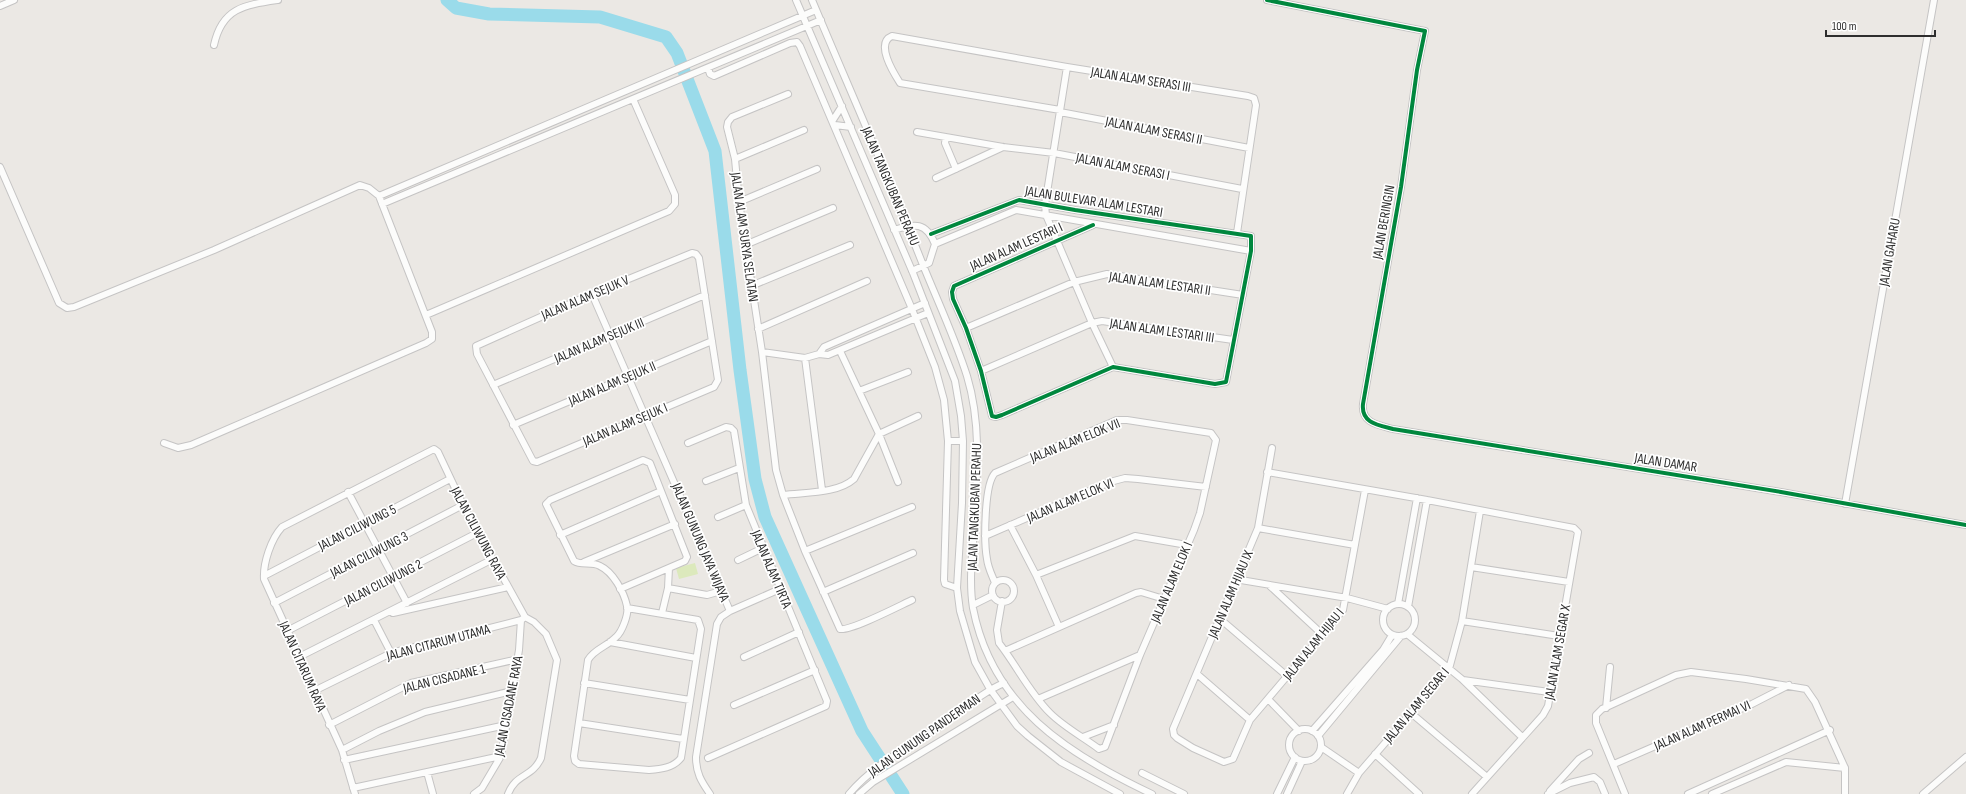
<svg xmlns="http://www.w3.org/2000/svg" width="1966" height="794" font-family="'Sofia Sans Condensed',sans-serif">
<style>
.pitch{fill:#dce9bc}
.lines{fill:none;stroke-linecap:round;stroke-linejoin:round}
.river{stroke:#9adbea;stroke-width:13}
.street-casing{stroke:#c5c4c4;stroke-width:8}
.street{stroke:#fcfcfb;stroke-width:6}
.cycleway-casing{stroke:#fff;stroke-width:6}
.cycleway{stroke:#00873e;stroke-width:4}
.labels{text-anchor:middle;stroke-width:3.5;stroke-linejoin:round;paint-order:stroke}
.street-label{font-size:14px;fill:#2e2e2e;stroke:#fff}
</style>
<rect width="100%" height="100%" fill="#ebe8e4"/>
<path class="pitch" d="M 695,563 L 698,574 L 679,579 L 676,568 Z"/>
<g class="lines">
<path class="river" d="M 447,0 L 456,8 L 489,14 L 600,17 L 666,37 L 677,53 L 715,151 L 740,370 L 755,479 L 765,517 L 862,731 L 903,794"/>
<defs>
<path id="street" d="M 796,0 L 913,273 L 955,381 L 961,416 L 963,441 L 962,503 L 957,588 L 960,611 L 975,662 L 990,689 L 1017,726 L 1028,736 L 1061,762 L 1120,794
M 812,0 C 849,88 888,176 923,265 C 938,302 955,338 967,376 C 982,425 977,479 974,530 C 972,555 969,583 973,608 C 992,706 1067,754 1152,794
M 1267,0 L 1425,31 L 1417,70 L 1401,187 L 1363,404 C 1361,423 1378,425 1393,429 L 1781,492 L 1966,525
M 0,6 L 14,0
M 214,45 C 222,8 244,5 278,0
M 1067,67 L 1045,205 L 1046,215 L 1092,323 L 1113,367
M 708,68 L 710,74 L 714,76 L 790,43 L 797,42 L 800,46 L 912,309 L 935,367 L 944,400 L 948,441 L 944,580 L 945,584 L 957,588
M 788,94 L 732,117 L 728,122 L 727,127 L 735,159 L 739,202 L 762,352 L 776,470 L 783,495 L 805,551 L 840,629 C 851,631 899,606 912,600
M 1060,110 L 900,83 C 893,72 875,43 892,36 L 1067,67 L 1248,96 L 1254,98 L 1256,105 L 1237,233
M 1060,112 L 1249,148
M 833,120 L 842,106
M 835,125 L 851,127
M 917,132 L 1003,147 L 1054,153 L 1242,189
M 946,137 L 945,143 L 956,169
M 735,159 L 804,130
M 0,167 L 59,303 L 67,308 L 74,307 L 214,250 L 360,185 L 369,188 L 379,196 L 432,332 L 432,339 L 426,343 L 191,445 L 178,448 L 164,443
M 936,178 L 1003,147
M 379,196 L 816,10
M 739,202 L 817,169
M 382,204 L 821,20
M 894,230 C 915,223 926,222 935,244 L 929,263 L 912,271
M 931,234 L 1019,200 L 1075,210 L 1251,236 L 1251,251 L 1226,382 L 1215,384 L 1113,367 L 1002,415 L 996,417 L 992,416 L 981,371 L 966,328 L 953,299 L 952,292 L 954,286 L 1093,225
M 935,244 L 1016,210 L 1251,251
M 745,245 L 833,208
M 692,253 L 696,254 L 699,258 L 718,380 L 714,387 L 537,462 L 533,461 L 477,354 L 476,346 L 592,294 Z
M 751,286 L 850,245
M 592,294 L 730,611 L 721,617 L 717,624 L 696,757 C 696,773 701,781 710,794
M 426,315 L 669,211 L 675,204 L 675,195 L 633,99
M 966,328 L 1074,282 L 1107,274 L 1243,295
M 758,329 L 867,281
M 840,351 L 879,434 L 898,482
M 762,352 L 805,358 L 819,354 L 828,355 L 928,313
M 819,354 L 824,347 L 925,303
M 805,358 L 822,490
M 981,371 L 1092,323 L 1102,321 L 1233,340
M 493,385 L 705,295
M 859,391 L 908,372
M 513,425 L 712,341
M 948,441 L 963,441
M 688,443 L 726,427 L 731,428 L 734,431 L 746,505 L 827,701 L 826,706 L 708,758
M 1272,448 L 1258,528 L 1173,729 L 1174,735 L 1177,738 L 1193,748 L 1224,762 L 1233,759 L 1250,720 L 1343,610 L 1365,490
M 1267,472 L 1427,500 L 1574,528 L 1578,532 L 1548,706 L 1543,715 L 1472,794
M 706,481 L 739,468
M 348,492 L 407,603
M 783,495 C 805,492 837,494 854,479 L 879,434 L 918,416
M 1845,504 L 1934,0
M 718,517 L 746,505
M 1010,525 L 1036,575 L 1059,627
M 1258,528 L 1355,545
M 560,535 L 661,491
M 985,536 L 1110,482 L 1125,478 L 1138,479 L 1206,487
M 805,551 L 912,507
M 738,560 L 763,548
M 584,562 L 675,524
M 1471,567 L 1569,582
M 1036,575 L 1135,536 L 1187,545
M 264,576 L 450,479
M 1235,579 L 1347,598 L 1388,609
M992 591a11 11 0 1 1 22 0a11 11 0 1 1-22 0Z
M 995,583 C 992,575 988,568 987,559 C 984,543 984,484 995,473 L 1117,420 L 1127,420 L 1211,433 L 1216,440 L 1200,513 L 1194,530 L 1140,655 L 1105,747 L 1099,749 C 1083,737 1064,727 1050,713 C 1029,692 1017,666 999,643 L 997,630 L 1002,601
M 1270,586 L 1323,635
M 668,588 L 707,595 L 721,591
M 620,589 L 685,561 L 687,557 L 650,463 L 643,460 L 550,500 L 546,504 L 574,561 C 581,566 592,561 600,566 C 613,572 624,592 627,606 C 629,614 622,632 616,637 C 608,646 594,649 588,660 L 574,756 L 575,761 L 579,764 L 649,770 C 661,769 673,768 681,758 L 701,629 L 698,620 L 627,608
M 823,592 L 913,553
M 274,603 L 463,505
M 1398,604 L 1417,498
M1383 620a16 16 0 1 1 32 0a16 16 0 1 1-32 0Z
M 973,605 L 993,595
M 1408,607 L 1427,500
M 730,611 L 780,589
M 393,613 L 508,587
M 662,613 L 668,588 L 669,568
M 1219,618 L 1287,676
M 374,620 L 391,653
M 1462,621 L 1559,636
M 287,631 L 479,532
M 1407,634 L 1463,680 L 1522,737
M 610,642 L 696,658
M 1005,651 L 1136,593 L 1141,592 L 1164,599
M 299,657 L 493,559
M 744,657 L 799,632
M 1197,674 L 1250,720
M 1463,680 L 1549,692
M 584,683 L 690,700
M 314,691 L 391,653 L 521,620
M 1038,699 L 1140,655
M 1268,699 L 1299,731
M 734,705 L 815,670
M 1606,708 L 1610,667
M 1411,713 L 1487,777
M 579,723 L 683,739
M 329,725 L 411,683 L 518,659
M1289 745a16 16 0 1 1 32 0a16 16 0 1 1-32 0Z
M 1312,731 L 1383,650 L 1392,635
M 1318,736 L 1401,636
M 1083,737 L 1114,725
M 1321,747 L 1359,773
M 342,750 L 379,731 L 425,712 L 512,691
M 1375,754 L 1419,794
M 344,760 L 506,725
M 1614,764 L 1752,704 L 1789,685
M 427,772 L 433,794
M 1142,773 L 1184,794
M 353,788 L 501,756
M 1550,791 L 1579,759 L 1589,753
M 355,794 L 342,750 L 264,579 C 263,563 271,539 282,527 L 434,449 L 438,452 L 463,505 L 525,617
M 474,794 L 482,788 L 501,756 L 519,650 L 521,620 L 524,618
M 508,794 C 516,773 532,778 541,758 L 557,660 L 546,634 L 534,622 L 525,617
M 849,794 C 874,764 911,746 943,724 C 963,710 981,693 1004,683
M 859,794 L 873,782 L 1013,697
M 1277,794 L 1295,757
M 1287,794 L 1302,761
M 1347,794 L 1359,773 L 1449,669 L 1462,621 L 1480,511
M 1548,794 L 1570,783 L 1594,777 L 1600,782 L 1605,794
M 1625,794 L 1596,723 L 1596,715 L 1602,709 L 1676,675 L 1691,672 L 1746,679 L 1806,689 L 1815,702 L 1845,768 L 1845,794
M 1688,794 L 1830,730
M 1712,794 L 1786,762 L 1845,768
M 1923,794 L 1966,757"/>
</defs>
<use href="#street" class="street-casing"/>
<use href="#street" class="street"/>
<defs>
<path id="cycleway" d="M 1267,0 L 1425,31 L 1417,70 L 1401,187 L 1363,404 C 1361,423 1378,425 1393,429 L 1781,492 L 1966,525
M 931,234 L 1019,200 L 1075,210 L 1251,236 L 1251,251 L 1226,382 L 1215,384 L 1113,367 L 1002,415 L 996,417 L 992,416 L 981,371 L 966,328 L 953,299 L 952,292 L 954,286 L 1093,225"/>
</defs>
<use href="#cycleway" class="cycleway-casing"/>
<use href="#cycleway" class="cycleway"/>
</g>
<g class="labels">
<g class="street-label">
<text transform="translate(1141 79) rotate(9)" y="5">JALAN ALAM SERASI III</text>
<text transform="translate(1154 130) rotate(11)" y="5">JALAN ALAM SERASI II</text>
<text transform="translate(1123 166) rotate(11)" y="5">JALAN ALAM SERASI I</text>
<text transform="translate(891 186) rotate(67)" y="5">JALAN TANGKUBAN PERAHU</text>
<text transform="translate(1094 201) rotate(9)" y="5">JALAN BULEVAR ALAM LESTARI</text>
<text transform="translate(1383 222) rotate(-80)" y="5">JALAN BERINGIN</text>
<text transform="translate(745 237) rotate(82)" y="5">JALAN ALAM SURYA SELATAN</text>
<text transform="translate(1016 246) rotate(-24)" y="5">JALAN ALAM LESTARI I</text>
<text transform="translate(1889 252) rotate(-80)" y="5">JALAN GAHARU</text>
<text transform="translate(1160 283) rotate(8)" y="5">JALAN ALAM LESTARI II</text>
<text transform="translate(585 297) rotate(-23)" y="5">JALAN ALAM SEJUK V</text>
<text transform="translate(1162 330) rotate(8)" y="5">JALAN ALAM LESTARI III</text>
<text transform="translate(599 340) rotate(-23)" y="5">JALAN ALAM SEJUK III</text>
<text transform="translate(612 383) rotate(-23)" y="5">JALAN ALAM SEJUK II</text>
<text transform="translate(625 424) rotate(-23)" y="5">JALAN ALAM SEJUK I</text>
<text transform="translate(1075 440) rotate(-22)" y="5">JALAN ALAM ELOK VII</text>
<text transform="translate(1666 462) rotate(9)" y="5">JALAN DAMAR</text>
<text transform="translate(1070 500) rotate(-23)" y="5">JALAN ALAM ELOK VI</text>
<text transform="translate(974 507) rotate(-88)" y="5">JALAN TANGKUBAN PERAHU</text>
<text transform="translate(357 527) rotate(-27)" y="5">JALAN CILIWUNG 5</text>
<text transform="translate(479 533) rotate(62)" y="5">JALAN CILIWUNG RAYA</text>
<text transform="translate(701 542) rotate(67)" y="5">JALAN GUNUNG JAYA WIJAYA</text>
<text transform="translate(369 554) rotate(-27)" y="5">JALAN CILIWUNG 3</text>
<text transform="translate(772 569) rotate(67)" y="5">JALAN ALAM TIRTA</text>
<text transform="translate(383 582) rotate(-27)" y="5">JALAN CILIWUNG 2</text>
<text transform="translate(1171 582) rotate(-67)" y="5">JALAN ALAM ELOK I</text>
<text transform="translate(1230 594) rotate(-67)" y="5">JALAN ALAM HIJAU IX</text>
<text transform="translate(438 642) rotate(-15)" y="5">JALAN CITARUM UTAMA</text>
<text transform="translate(1313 644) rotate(-51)" y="5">JALAN ALAM HIJAU I</text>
<text transform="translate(1557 652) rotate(-80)" y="5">JALAN ALAM SEGAR X</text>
<text transform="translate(303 666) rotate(66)" y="5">JALAN CITARUM RAYA</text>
<text transform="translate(444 678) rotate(-14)" y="5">JALAN CISADANE 1</text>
<text transform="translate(1416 705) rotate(-50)" y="5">JALAN ALAM SEGAR I</text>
<text transform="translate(508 706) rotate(-79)" y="5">JALAN CISADANE RAYA</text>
<text transform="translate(1702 725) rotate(-24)" y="5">JALAN ALAM PERMAI VI</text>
<text transform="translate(924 735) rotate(-35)" y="5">JALAN GUNUNG PANDERMAN</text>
</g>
</g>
<path d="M1826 30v6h109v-6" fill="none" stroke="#2e2e2e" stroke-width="2"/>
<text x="1832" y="30" font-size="12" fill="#2e2e2e" stroke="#ffffff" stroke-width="3" paint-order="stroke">100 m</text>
</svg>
